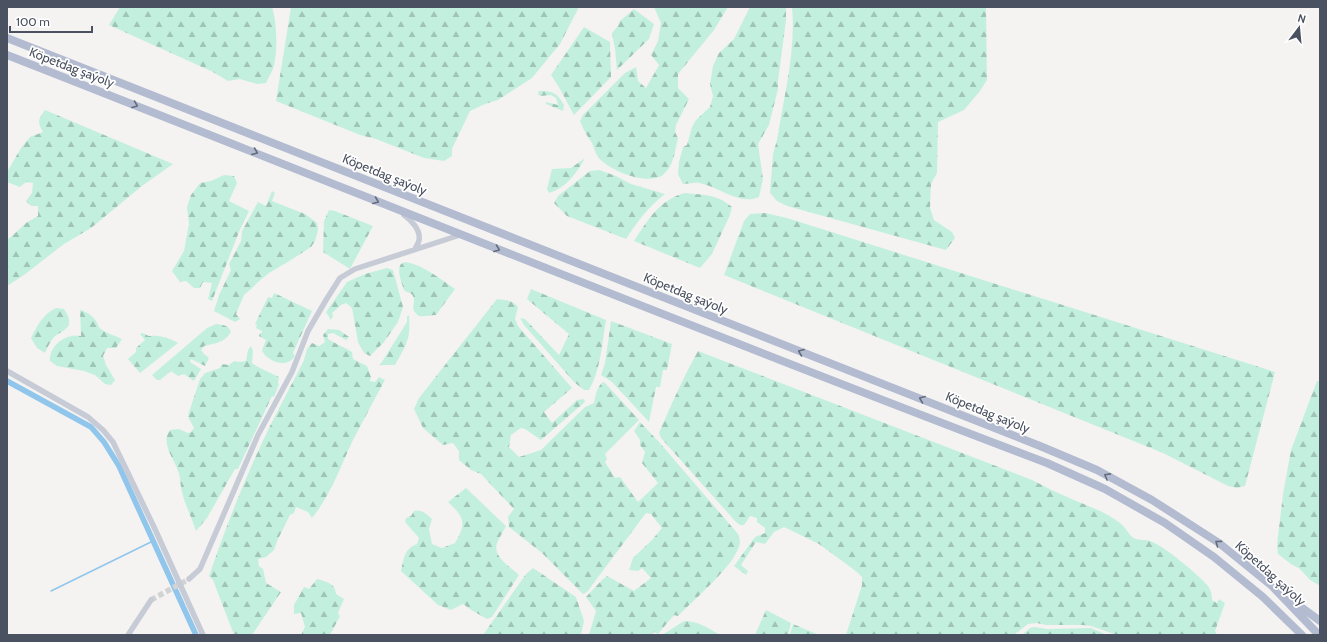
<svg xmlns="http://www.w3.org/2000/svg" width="1327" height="642" font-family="Cabin,sans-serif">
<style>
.forest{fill:url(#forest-firs)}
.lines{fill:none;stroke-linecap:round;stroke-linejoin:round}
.stream{stroke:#90c6ec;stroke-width:1.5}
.canal{stroke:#90c6ec;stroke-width:5.5}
.street-tunnel{stroke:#d2d3d5;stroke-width:5.5;stroke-dasharray:5.5 3;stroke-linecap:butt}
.street{stroke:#c6cbd6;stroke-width:5.5}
.primary{stroke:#b3bbd0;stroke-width:8}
.oneway{stroke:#646c7c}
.labels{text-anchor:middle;stroke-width:3.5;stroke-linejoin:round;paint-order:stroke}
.street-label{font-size:13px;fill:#4a5160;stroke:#fff}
</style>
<defs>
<pattern id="forest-firs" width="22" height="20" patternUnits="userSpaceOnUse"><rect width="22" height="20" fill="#c3f0de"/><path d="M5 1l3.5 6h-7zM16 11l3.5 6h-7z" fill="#a0c5b7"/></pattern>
</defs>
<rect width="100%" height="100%" fill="#f4f3f2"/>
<path class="forest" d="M 120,7 L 272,7 C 277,22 278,54 273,69 C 271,74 268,78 266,83 L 257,84 L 240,79 L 228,81 L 213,72 L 109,25 Z
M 291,7 L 579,7 L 560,44 L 532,78 L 498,100 L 485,104 L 470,111 L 452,149 L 452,156 L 444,161 L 424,158 L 376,139 L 360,135 L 276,101 Z
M 654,7 L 728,7 L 714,30 L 678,74 L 678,88 L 689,99 L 676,125 L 675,132 L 678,138 C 675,150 674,164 665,173 C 651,188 609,171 598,157 C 595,153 594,147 592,143 C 587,136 583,129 580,121 L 583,115 L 625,73 L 636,67 L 638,81 L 646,88 L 659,65 L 651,55 L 658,41 L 661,23 Z
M 750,7 L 786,7 L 786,20 L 778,81 L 778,89 L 769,125 L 758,144 L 763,179 L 759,197 C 739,206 718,186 699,183 C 694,182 688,184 683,184 L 678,174 L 679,162 L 683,147 L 687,145 L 692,127 L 696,120 L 710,107 L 713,96 L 710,84 L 713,66 L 719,53 L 734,39 Z
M 792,7 L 986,7 L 987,80 L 980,91 L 964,110 L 938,122 L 937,173 L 931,184 L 930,208 L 934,220 L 952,232 L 955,238 L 946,250 L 787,206 L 777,201 L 770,193 L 773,154 L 777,140 C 784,96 796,51 792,7 Z
M 634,9 L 654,24 L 649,39 L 617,70 L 615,49 L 612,33 L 618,26 L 620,21 Z
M 584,27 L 610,42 L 611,77 L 574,115 C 566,102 561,88 551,75 Z
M 539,91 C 552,91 557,92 564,105 L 563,111 L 546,104 L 546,102 L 558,105 L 556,98 L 551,95 L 540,96 L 538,94 Z
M 45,110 L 173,164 L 142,186 L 91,228 L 64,244 L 24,275 L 7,286 L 7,240 L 12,236 L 26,223 L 38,216 L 38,206 L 31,206 L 26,201 L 32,193 L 33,183 L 26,182 L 20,187 L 7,182 L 7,172 L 21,148 L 30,137 L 43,132 C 37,122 38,120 45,110 Z
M 585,158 C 577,173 566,188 549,193 L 547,189 L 552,169 L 571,168 Z
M 599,170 L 616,176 L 631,184 L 665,194 C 648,207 637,222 626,239 L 567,216 L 554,203 L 558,196 L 590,171 Z
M 224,175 L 234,176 L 237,183 L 229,201 L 249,211 L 239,232 L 212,301 L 208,299 L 212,283 L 203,282 L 200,288 L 194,288 L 186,281 L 180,282 L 172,271 L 184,251 L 189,224 L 187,207 L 191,195 L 200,183 L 211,181 Z
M 272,191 L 275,193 L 272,201 L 305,214 L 317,223 L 318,230 L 315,241 L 311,247 L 291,260 L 269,273 L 258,282 L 252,288 L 244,295 L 236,314 L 240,319 L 235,322 L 214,311 L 219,295 L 231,270 L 229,264 L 241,241 L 242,231 L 258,202 L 266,206 Z
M 685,193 C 704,195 717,194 732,207 L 730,215 L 712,254 L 700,268 L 634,241 C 647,221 660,199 685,193 Z
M 329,210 L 335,211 L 373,226 L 350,269 L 323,252 L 324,221 Z
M 765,213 L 787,218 L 1275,372 L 1245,486 L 1237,488 L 1228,486 L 1163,453 L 724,275 L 744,221 L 750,214 Z
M 405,262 C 424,265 440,279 455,289 L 436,315 C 430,315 425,317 419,316 C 418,316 415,312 414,311 C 411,305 418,298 410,293 C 408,292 406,292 404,290 C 402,283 396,271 401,264 Z
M 387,268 L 393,270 L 403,307 L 398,322 L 384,342 L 370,356 L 364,353 L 358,342 L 352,308 L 346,303 L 341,305 L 332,313 L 333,316 L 331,320 L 326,312 L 347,282 L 365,274 Z
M 531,289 L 606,320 C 602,343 601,369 589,390 L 584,390 L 574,382 L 524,325 L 520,318 L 525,319 L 559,355 L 569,334 L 527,299 Z
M 274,293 L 312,311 L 293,353 L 295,356 C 293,358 292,360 290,361 C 281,367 265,359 262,350 L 266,340 L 259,336 L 260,333 L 262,333 L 262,331 L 256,328 L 257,325 L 255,324 L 268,297 L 272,298 Z
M 497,299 C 506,300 512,300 518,307 L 515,319 L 518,326 L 572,388 L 544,412 L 552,423 L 577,400 L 584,399 L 585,402 L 541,440 L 525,429 L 521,428 L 511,435 L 509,447 L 519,457 L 541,450 L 585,407 L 594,403 C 596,395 596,388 603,382 L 605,383 L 639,420 L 605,454 L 607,459 L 605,462 L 615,478 L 620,477 L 638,502 L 658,483 L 642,463 L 645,452 L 640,445 L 640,440 L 634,431 L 640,422 L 659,442 L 738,534 C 740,539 741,543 738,549 C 730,569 694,600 678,616 L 674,615 L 658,634 L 654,632 L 651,635 L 589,635 L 596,611 L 586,597 L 603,579 L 607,576 L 634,591 L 651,578 L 642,568 L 638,571 L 629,570 L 633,558 L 652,540 L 662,528 L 651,514 L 646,513 L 587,592 L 583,594 L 542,553 L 509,527 L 508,517 L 514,509 L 481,474 L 471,470 L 459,460 L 459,451 L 453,443 L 443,445 L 423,428 L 414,409 L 419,398 Z
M 56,308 L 64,309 C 69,316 73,325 63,331 C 60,333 58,334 55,336 C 50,341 48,347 45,353 L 37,348 L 31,338 C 37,326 43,314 56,308 Z
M 80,310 C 87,312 92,315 96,321 C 98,324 98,327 101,329 C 107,334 115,335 122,339 L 116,348 L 107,348 L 103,356 L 106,365 L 115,380 L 111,385 L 105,384 L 95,375 L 84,371 L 57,366 L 50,361 C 49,349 60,338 72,336 C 74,335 78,336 81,336 Z
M 407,316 L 409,316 C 411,340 406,345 395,365 L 380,365 L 407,322 Z
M 611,321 L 672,344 L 667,370 L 663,370 L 660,387 L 656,387 L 649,422 L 612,382 L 601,375 L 605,363 Z
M 216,324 C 223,325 229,325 231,332 C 224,343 216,343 204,346 L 201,350 L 204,354 L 209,358 L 205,366 L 191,359 L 190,362 L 201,369 L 194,381 L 184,374 L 178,376 L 171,371 L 160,380 L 157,380 L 152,375 L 207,328 Z
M 328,329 L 339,330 L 349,337 L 346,340 L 333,333 L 328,334 L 328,339 C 336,344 344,347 352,352 L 353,359 L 367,366 L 371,377 L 370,381 L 375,382 L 379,377 L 385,380 C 374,400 363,421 352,442 C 340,468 330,496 312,518 L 308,512 L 296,507 L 294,513 L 290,515 L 278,539 L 274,550 L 266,557 L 258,559 L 259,566 L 263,569 L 266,583 L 281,592 L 252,635 L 234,635 L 213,580 L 209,576 C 226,526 247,473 270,426 C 281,404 293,382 304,360 L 307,349 L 312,343 L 319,346 L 325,342 L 323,335 Z
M 143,333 C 151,338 150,335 158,336 C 166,337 171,339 178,343 L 140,373 L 128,359 L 136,352 L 136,348 L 145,340 L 140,334 Z
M 251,346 L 253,351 L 252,363 C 260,369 270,372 279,377 L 278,383 L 279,384 L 274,397 L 272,396 L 238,469 L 235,469 L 207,518 L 196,531 C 192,518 185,505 182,492 C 180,485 181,478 178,471 C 174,458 160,443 170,430 L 179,429 L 188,433 L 191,432 L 194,428 L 188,417 L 189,412 L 200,379 L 205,373 L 220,368 L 222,364 L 229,365 L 234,361 L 240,362 L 246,361 L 248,350 Z
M 698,351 L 1032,480 C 1046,487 1059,494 1074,500 C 1090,507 1106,512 1120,523 C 1125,527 1128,533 1132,537 C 1137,541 1144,539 1150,541 C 1163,545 1199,575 1208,586 C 1211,590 1212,595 1212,600 L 1217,603 L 1219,599 L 1225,603 L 1215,631 L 1217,635 L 1117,635 L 1091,626 L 1082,625 L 1046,625 L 1037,623 L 1028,624 L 1014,635 L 846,635 L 862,585 L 862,577 L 857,572 L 819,544 L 784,527 L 774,532 L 765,544 L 756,542 L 741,565 L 748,571 L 746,575 L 734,566 L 755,537 L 765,533 L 765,528 L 757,522 L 757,518 L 750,516 L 744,525 L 740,525 L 736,522 L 661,438 L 659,433 C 671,405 683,378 698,351 Z
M 1317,381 L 1320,381 L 1320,586 L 1310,580 L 1300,569 L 1291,564 L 1278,554 L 1277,545 L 1283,494 L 1291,450 Z
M 466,488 L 506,526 C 503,532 499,538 497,543 C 492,557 511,567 519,575 L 492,617 L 487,619 L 473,611 L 463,604 L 451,610 L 438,605 L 401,571 C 404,558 404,549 417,544 L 419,538 L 405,522 L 406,518 L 411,516 L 414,511 C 421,509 427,514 432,519 L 429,529 L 432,544 L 442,548 L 455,543 C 467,523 464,517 448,502 Z
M 533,568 L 576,597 L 584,621 L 581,635 L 483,635 L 526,574 Z
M 317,579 C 327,582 335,583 336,594 L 344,599 L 338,613 L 340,616 L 330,635 L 301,635 L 305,627 L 301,613 L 294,614 L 294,605 L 304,587 L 309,589 Z
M 766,610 L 791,623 L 788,635 L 755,635 Z
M 684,621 C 698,621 708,628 720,635 L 662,635 Z
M 793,624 L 819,635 L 790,635 Z
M 1034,627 L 1047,629 L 1091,628 L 1107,635 L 1022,635 L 1030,628 Z"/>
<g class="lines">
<path class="stream" d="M 51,591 L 153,541"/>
<path class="canal" d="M 7,381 L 91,427 L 104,442 L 119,466 L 196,635"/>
<path class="street-tunnel" d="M 151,600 L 189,579"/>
<path class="street" d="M 404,215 C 411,220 421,230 419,240 C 419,243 416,246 415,249
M 7,371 L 88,417 L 103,430 L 113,442 L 154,527 L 203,635
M 189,579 L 200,569 L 258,435 L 292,372 L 308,331 L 326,300 L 340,278 L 355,269 L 460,235
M 128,635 L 151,600"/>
<path class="primary" d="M 7,38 L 1040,446 L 1097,470 L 1152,500 L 1219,543 L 1272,586 L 1319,635
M 7,55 C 354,191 699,331 1047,463 L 1105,489 L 1165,523 L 1214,557 L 1263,597 L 1302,635
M 1290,599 L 1320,621"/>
</g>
<defs><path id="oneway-chevron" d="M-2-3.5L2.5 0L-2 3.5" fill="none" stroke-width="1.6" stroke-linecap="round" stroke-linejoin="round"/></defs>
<g class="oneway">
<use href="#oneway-chevron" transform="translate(135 105) rotate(21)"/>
<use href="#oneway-chevron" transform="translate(255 152) rotate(22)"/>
<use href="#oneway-chevron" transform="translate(376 201) rotate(22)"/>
<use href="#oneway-chevron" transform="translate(497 249) rotate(21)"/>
<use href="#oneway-chevron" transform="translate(801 352) rotate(-158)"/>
<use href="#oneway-chevron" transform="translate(922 399) rotate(-158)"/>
<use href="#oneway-chevron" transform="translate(1107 476) rotate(-151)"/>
<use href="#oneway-chevron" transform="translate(1218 543) rotate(-144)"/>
</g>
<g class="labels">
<g class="street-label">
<text transform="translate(72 67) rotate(21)" y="5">Köpetdag şaýoly</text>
<text transform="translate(385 174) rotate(22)" y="5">Köpetdag şaýoly</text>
<text transform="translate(686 293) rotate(22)" y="5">Köpetdag şaýoly</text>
<text transform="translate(988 412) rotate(22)" y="5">Köpetdag şaýoly</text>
<text transform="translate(1271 573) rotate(42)" y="5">Köpetdag şaýoly</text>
</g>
</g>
<rect width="1327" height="642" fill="none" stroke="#4a5160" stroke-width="16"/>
<g transform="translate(1299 28) rotate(16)" stroke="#ffffff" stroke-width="3" paint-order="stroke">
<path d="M0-3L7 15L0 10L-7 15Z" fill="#4a5160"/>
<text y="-6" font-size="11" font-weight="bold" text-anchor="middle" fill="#4a5160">N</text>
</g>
<path d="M10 26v6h82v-6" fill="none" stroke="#4a5160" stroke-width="2"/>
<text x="16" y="26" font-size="12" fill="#4a5160" stroke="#ffffff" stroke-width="3" paint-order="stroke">100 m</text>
</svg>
